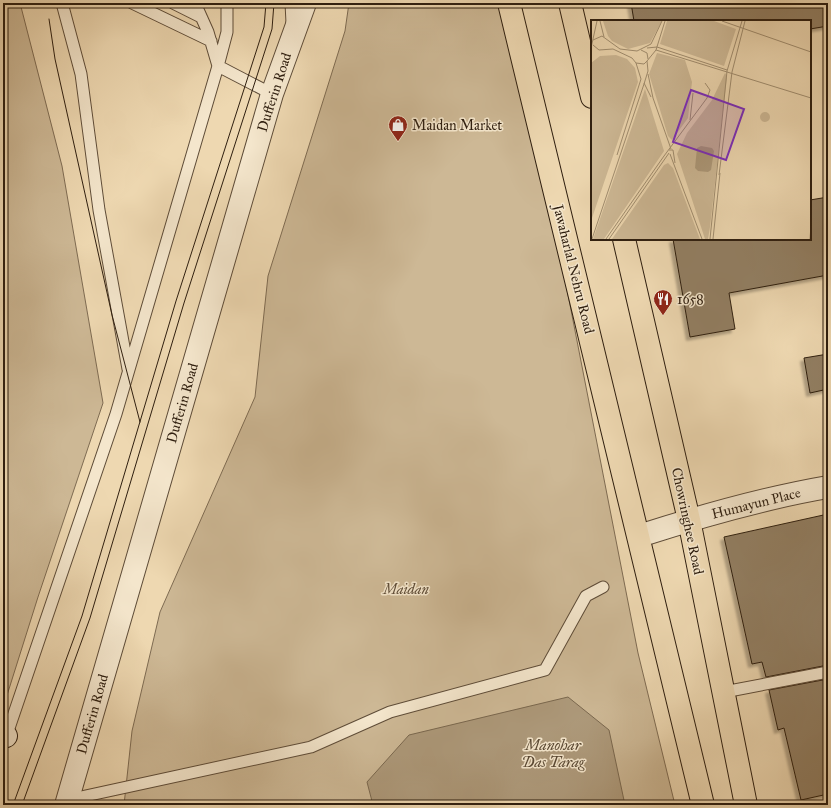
<svg xmlns="http://www.w3.org/2000/svg" width="831" height="808" font-family="'IM FELL Great Primer',serif">
<style>
.green{fill:#cdb895;stroke:#7e6b52}
.water{fill:#ad997a;stroke:#7a684f}
.building{fill:#927f63;stroke:#2e1e0f;filter:url(#shadow)}
.lines{fill:none;stroke-linecap:round;stroke-linejoin:round}
.service-casing{stroke:#5e4c38;stroke-width:13}
.tertiary-casing{stroke:#5e4c38;stroke-width:24}
.secondary-casing{stroke:#2e1e0f;stroke-width:24}
.primary-casing{stroke:#2e1e0f;stroke-width:24}
.service{stroke:#f4e6cc;stroke-width:11}
.tertiary{stroke:#f4e6cc;stroke-width:22}
.secondary{stroke:#f4e6cc;stroke-width:22}
.primary{stroke:#eed8b1;stroke-width:22}
.tram{stroke:#2e1e0f;stroke-width:1}
.labels{text-anchor:middle;stroke-width:3;stroke-linejoin:round;paint-order:stroke}
.street-label{font-size:14px;fill:#2e1e0f;stroke:#f4e6cc}
.poi-label{font-size:14px;fill:#2e1e0f;stroke:#f4e6cc;text-anchor:start}
.park-label{font-size:14px;font-style:italic;fill:#5e4c37;stroke:#f4e6cc}
.water-label{font-size:15px;font-style:italic;fill:#5a4934;stroke:#f4e6cc}
.inset-road{fill:none;stroke:#a18e70;stroke-width:1}
.view{fill:#7b2cbf;fill-opacity:0.15;stroke:#7b2cbf;stroke-width:2}
.inset-edge{fill:none;stroke:#2e1e0f;stroke-width:2}
</style>
<defs>
<filter id="shadow"><feDropShadow dx="-3.5" dy="3.5" stdDeviation="1" flood-color="#0004"/></filter>
</defs>
<rect width="100%" height="100%" fill="#eed8b1"/>
<filter id="stains"><feTurbulence type="fractalNoise" baseFrequency=".005" numOctaves="4"/><feColorMatrix values="0 0 0 0 .2 0 0 0 0 .09 0 0 0 0 .02 0 0 0 .5 -.17"/></filter>
<radialGradient id="worn" r=".72"><stop offset=".6" stop-color="#630" stop-opacity="0"/><stop offset="1" stop-color="#630" stop-opacity=".3"/></radialGradient>
<path class="green" d="M 3,3 L 20,3 L 62,166 L 103,403 L 38,597 L 3,708 Z
M 349,3 L 511,3 L 638,653 L 675,805 L 124,805 L 132,731 L 160,612 L 255,397 L 268,276 L 345,31 Z"/>
<path class="water" d="M 568,697 L 609,730 L 625,805 L 373,805 L 367,782 L 409,735 Z"/>
<path class="building" d="M 631,3 L 828,3 L 828,26 L 810,29 L 810,21 L 634,21 Z
M 828,197 L 828,275 L 729,293 L 735,329 L 690,337 L 673,239 L 810,239 L 810,200 Z
M 828,354 L 828,389 L 810,393 L 804,358 Z
M 828,514 L 828,665 L 766,677 L 762,662 L 752,664 L 724,537 Z
M 828,679 L 828,794 L 801,800 L 784,728 L 778,730 L 769,690 Z"/>
<g class="lines">
<defs>
<path id="service" d="M 62,3 L 81,74 L 99,210 L 128,369
M 132,3 L 211,41
M 173,3 L 201,17
M 195,3 L 208,32 L 218,66 L 272,94
M 291,3 L 292,23
M 724,692 L 828,672
M 5,740 L 116,414 L 218,66 L 227,32 L 227,3
M 67,800 L 311,747 L 390,712 L 545,670 L 586,596 L 603,587"/>
<path id="tertiary" d="M 639,536 C 701,516 764,498 828,487
M 66,805 L 272,94 L 305,3"/>
<path id="secondary" d="M 3,737 L 6,736"/>
<path id="primary" d="M 509,3 L 703,805
M 570,3 L 592,97
M 624,239 L 689,520 L 746,805"/>
</defs>
<use href="#service" class="service-casing"/>
<use href="#tertiary" class="tertiary-casing"/>
<use href="#secondary" class="secondary-casing"/>
<use href="#primary" class="primary-casing"/>
<use href="#service" class="service"/>
<use href="#tertiary" class="tertiary"/>
<use href="#secondary" class="secondary"/>
<use href="#primary" class="primary"/>
<path class="tram" d="M 49,19 L 55,59 L 112,315 L 140,422
M 13,805 L 82,616 L 176,301 L 264,27 L 266,3
M 22,805 L 90,618 L 184,303 L 272,29 L 274,3"/>
</g>
<defs>
<symbol id="shop-pin" viewBox="-11 -11 22 30"><path d="M0 17L-7.5 6A9.5 9.5 0 1 1 7.5 6Z" fill="#8f2418" stroke="#f4e6cc"/><path d="M-5-2.5h2.3a2.7 3.5 0 0 1 5.4 0H5L5.5 6h-11ZM-1.5-2.5h3a1.5 2.3 0 0 0-3 0Z" fill="#fff"/></symbol>
<symbol id="restaurant-pin" viewBox="-11 -11 22 30"><path d="M0 17L-7.5 6A9.5 9.5 0 1 1 7.5 6Z" fill="#8f2418" stroke="#f4e6cc"/><path d="M-5-6h1v4h1v-4h1v4h1v-4h1v5L-1.5 .5V6h-2V.5L-5-1ZM5-6V6H3V1.5H1.5Q1.5-4 5-6Z" fill="#fff"/></symbol>
</defs>
<g fill-rule="evenodd">
<use href="#shop-pin" x="387" y="114" width="22" height="30"/>
<use href="#restaurant-pin" x="652" y="288" width="22" height="30"/>
</g>
<g class="labels">
<g class="street-label">
<text transform="translate(274 92) rotate(-72)" y="5">Dufferin Road</text>
<text transform="translate(574 269) rotate(76)" y="5">Jawaharlal Nehru Road</text>
<text transform="translate(182 403) rotate(-74)" y="5">Dufferin Road</text>
<text transform="translate(756 503) rotate(-14)" y="5">Humayun Place</text>
<text transform="translate(688 521) rotate(78)" y="5">Chowringhee Road</text>
<text transform="translate(92 714) rotate(-74)" y="5">Dufferin Road</text>
</g>
<g class="poi-label">
<text x="412" y="130">Maidan Market</text>
<text x="677" y="304">1658</text>
</g>
<g class="park-label">
<text x="406" y="594">Maidan</text>
</g>
<g class="water-label">
<text x="553" y="750">Manohar<tspan x="553" dy="17">Das Tarag</tspan></text>
</g>
</g>
<g transform="translate(591 20)">
<rect width="220" height="220" fill="#eed8b1"/>
<path d="M 12,1 L 71,1 L 59,23 L 37,29 L 21,21 L 17,16 ZM 76,1 L 123,1 L 145,9 L 133,46 L 69,24 ZM 66,33 L 94,40 L 101,62 L 97,98 L 81,120 L 77,116 L 58,54 ZM 25,35 L 36,39 L 44,48 L 47,62 L 0,201 L 0,43 L 9,36 ZM 134,53 L 136,56 L 119,207 L 117,219 L 114,219 L 86,134 L 96,113 L 121,80 ZM 54,69 L 73,131 L 13,219 L 2,219 ZM169 97a5 5 0 1 1 10 0a5 5 0 1 1-10 0ZM 77,143 L 82,148 L 109,219 L 21,219 L 73,145 Z" fill="#cdb895"/>
<path d="M 110,126 L 121,128 L 123,131 L 120,150 L 117,152 L 107,151 L 104,148 L 106,128 Z" fill="#ad997a"/>
<path class="inset-road" d="M 9,1 L 13,17M 131,1 L 220,32M 2,20 L 11,16 L 29,29 L 46,31 L 60,24 L 71,1M 2,25 L 8,30 L 22,29 L 41,38 L 45,43 L 50,59 L 26,135M 0,28 L 6,1M 56,28 L 66,27 L 136,50M 50,30 L 56,33 L 57,39M 65,30 L 220,78M 45,43 L 53,44 L 56,41M 57,54 L 62,78 L 80,129M 53,63 L 60,77M 99,100 L 102,73M 78,130 L 82,130 L 84,143M 79,134 L 111,219M 128,155 L 141,52 L 154,1M 1,219 L 53,64 L 57,51 L 56,41 L 65,30 L 74,1M 15,219 L 73,136 L 116,78 L 119,70 L 114,63M 18,219 L 78,133M 119,219 L 136,51 L 151,1M 122,219 L 129,153M 219,219 L 220,205"/>
<path class="view" d="M 100,70 L 153,89 L 135,140 L 82,122 Z"/>
<rect width="220" height="220" class="inset-edge"/>
</g>
<rect width="831" height="808" fill="none" stroke="#eed8b1" stroke-width="16"/>
<rect x="4" y="4" width="823" height="800" fill="none" stroke="#2e1e0f" stroke-width="2"/>
<rect x="8" y="8" width="815" height="792" fill="none" stroke="#2e1e0f"/>
<rect width="100%" height="100%" filter="url(#stains)"/>
<rect width="100%" height="100%" fill="url(#worn)"/>
</svg>
